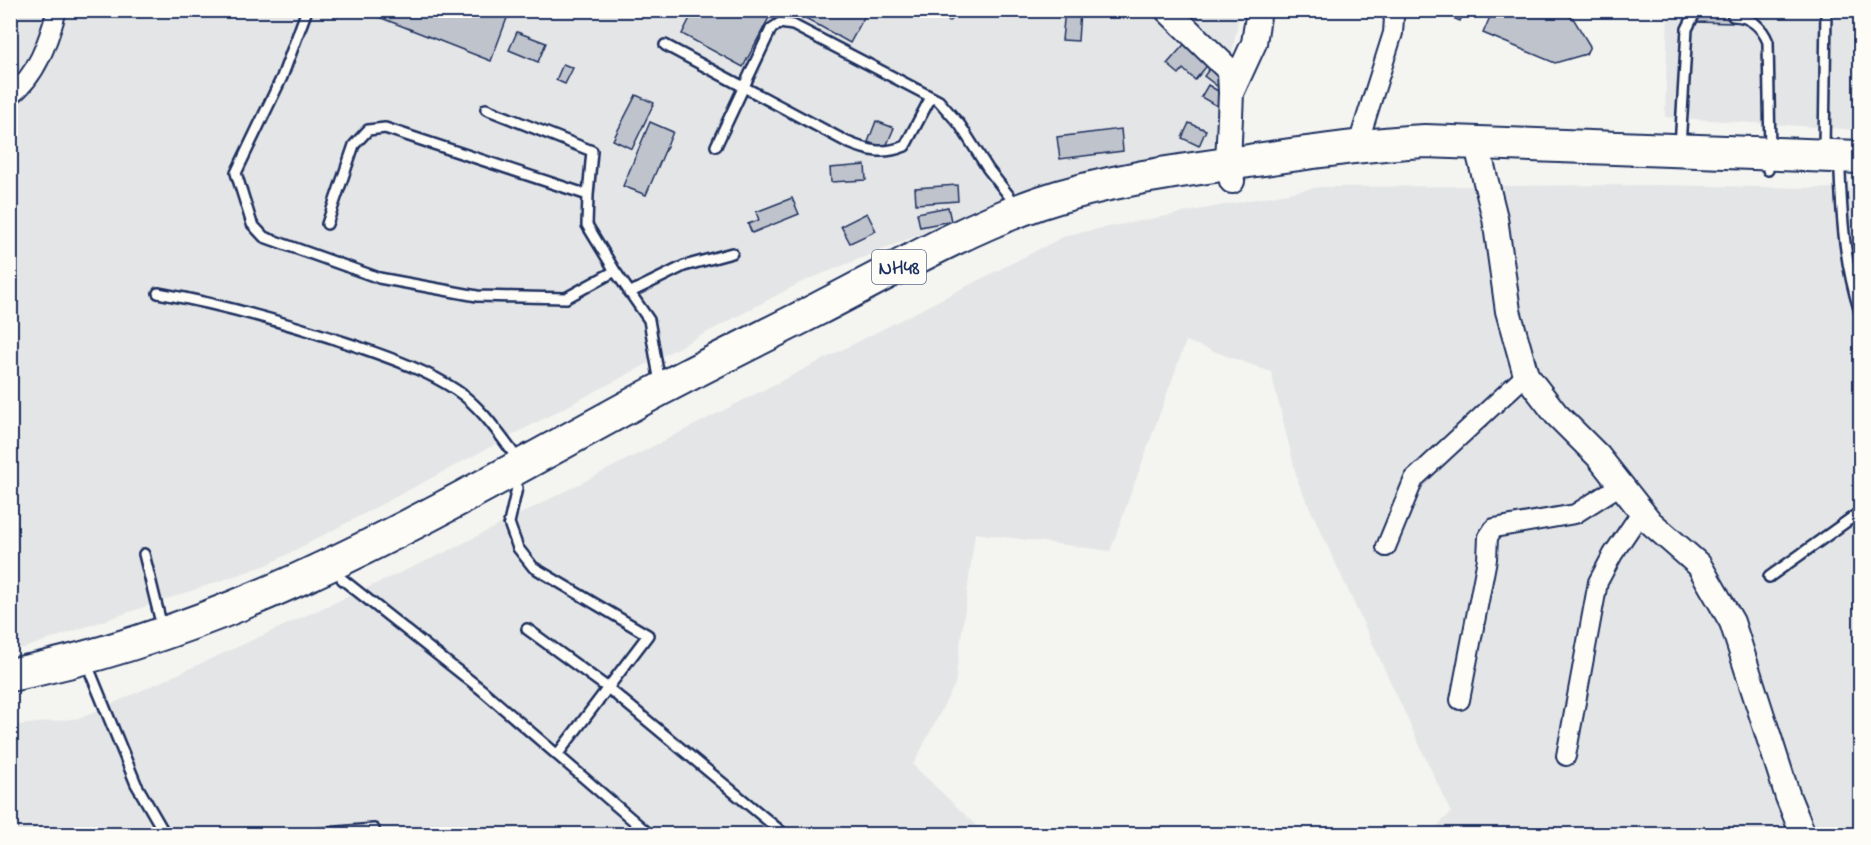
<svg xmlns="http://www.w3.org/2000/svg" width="1871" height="845" font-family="'Indie Flower',sans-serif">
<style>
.built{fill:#e4e5e6}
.building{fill:#bfc3cc;stroke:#1b2f5e;stroke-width:1.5}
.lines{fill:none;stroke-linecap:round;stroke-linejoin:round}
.lane-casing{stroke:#1b2f5e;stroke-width:14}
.street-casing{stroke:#1b2f5e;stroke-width:22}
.secondary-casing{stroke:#1b2f5e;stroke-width:28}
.highway-casing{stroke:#1b2f5e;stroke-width:36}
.lane{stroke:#fdfcf7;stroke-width:9}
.street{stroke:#fdfcf7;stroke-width:18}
.secondary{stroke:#fdfcf7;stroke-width:24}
.highway{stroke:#fdfcf7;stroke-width:32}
.labels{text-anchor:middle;stroke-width:6;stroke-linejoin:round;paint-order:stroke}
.shield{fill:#fdfcf7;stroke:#5f6c8c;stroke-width:1.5}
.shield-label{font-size:20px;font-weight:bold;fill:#1b2f5e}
</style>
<rect width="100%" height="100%" fill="#f4f4f1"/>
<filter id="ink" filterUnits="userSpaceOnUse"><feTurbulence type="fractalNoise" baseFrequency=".0167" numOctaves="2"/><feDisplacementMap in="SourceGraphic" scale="12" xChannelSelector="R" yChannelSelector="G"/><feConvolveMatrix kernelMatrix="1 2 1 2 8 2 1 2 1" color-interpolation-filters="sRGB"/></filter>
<g filter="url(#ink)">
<path class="built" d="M 11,11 L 1240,11 L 1214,146 L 1030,190 L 802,282 L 267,565 L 24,648 L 11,649 Z
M 1668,11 L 1860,11 L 1860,130 L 1665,117 Z
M 1656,185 L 1860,189 L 1860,834 L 1428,834 L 1451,813 L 1298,482 L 1271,372 L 1186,341 L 1110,551 L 975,533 L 955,684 L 913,765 L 985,834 L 11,834 L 10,726 L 81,718 L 450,550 L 1067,235 L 1319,187 Z"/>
<path class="building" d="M 361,10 L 510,10 L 491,61 Z
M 694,10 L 773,10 L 743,67 L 682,34 Z
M 791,10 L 868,10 L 850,43 Z
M 941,10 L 963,10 L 963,11 L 949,22 Z
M 1065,10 L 1080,10 L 1078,41 L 1062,40 Z
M 1435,10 L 1465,10 L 1460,21 Z
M 1493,10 L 1556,10 L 1573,18 L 1590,46 L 1586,54 L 1555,63 L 1483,33 Z
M 1695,10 L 1732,10 L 1732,23 L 1695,22 Z
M 517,32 L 546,43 L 538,62 L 509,50 Z
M 1188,40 L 1211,61 L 1195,80 L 1183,69 L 1179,74 L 1167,64 Z
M 563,64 L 573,68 L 565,84 L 556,80 Z
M 1213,64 L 1226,73 L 1217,86 L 1204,76 Z
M 1208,85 L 1223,94 L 1217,106 L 1201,97 Z
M 636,95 L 654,103 L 632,149 L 613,140 Z
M 876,121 L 894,128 L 885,149 L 868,142 Z
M 650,122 L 673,132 L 646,195 L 623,186 Z
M 1189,123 L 1206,130 L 1199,146 L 1182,138 Z
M 1121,129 L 1123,151 L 1060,159 L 1057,137 Z
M 865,165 L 866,180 L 831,182 L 830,168 Z
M 957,185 L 958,201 L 916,204 L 915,188 Z
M 792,198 L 799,214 L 752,233 L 748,224 L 759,220 L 756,212 Z
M 948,207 L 951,221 L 920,227 L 917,213 Z
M 867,213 L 876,231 L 850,243 L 841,226 Z"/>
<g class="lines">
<defs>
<path id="lane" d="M 307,10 L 282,77 L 236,173 L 252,224 L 264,237 L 379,278 L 477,296 L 566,298 L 615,271 L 649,320 L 660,383
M 1733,16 C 1750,16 1762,27 1768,42 L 1770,153 L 1768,170
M 665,45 L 847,142 C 868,151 883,155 905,146 L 931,97
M 486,109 L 592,151 L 588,195
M 716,146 L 771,29 L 780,23 L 793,25 L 939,101 L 960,125 L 988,169 L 1017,206
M 1680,147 L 1687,29 L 1694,15
M 1824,150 L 1826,10
M 1840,173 C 1842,224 1845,264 1860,312
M 327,224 L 354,145 L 368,130 L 385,128 L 588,195 L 587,225 L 615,271
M 158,293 C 226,305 291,324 356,346 C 390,358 426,370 456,390 C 482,407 501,437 520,462
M 629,293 L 684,266 L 732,253
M 517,488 L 509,523 L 518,548 L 533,567 L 648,635 L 557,755
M 144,554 L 162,627
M 1769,577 L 1860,512
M 342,579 L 482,690 L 649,834
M 527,629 L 608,688 L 784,834
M 91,674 L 136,784 L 165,834
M 314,834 L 374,829"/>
<path id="street" d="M 10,96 C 37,76 48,42 57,10
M 1357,147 L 1393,33 L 1394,18 L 1390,10
M 1386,547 L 1414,479 L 1526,375
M 1460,700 L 1487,559 L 1488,537 L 1494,528 L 1575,514 L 1619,486
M 1566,756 L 1598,582 L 1613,554 L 1642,511"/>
<path id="secondary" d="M 1167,10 L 1230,71 L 1231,93
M 1480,141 L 1480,158 L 1495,218 L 1508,311 L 1526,375 L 1556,414 L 1598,456 L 1650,522 L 1699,565 L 1732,622 L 1788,797 L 1803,834
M 1232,181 L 1228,164 L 1231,93 L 1254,43 L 1259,10"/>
<path id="highway" d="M 10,675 C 247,629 451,502 661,389 C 712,362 765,336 818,309 C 890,272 962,230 1039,203 C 1107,180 1179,171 1249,161 C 1308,153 1366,144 1425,141 L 1860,157"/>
</defs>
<use href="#lane" class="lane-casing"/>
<use href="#street" class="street-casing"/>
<use href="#secondary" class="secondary-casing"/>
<use href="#highway" class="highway-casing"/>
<use href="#lane" class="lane"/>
<use href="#street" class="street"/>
<use href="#secondary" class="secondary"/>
<use href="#highway" class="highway"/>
</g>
</g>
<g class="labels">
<rect class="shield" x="872" y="250" width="54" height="34" rx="4.5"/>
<g class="shield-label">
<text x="899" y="274">NH48</text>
</g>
</g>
<rect width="1871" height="845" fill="none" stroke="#fdfcf7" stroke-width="36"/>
<rect x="18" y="18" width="1835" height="809" fill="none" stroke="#1b2f5e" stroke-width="2" filter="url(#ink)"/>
</svg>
